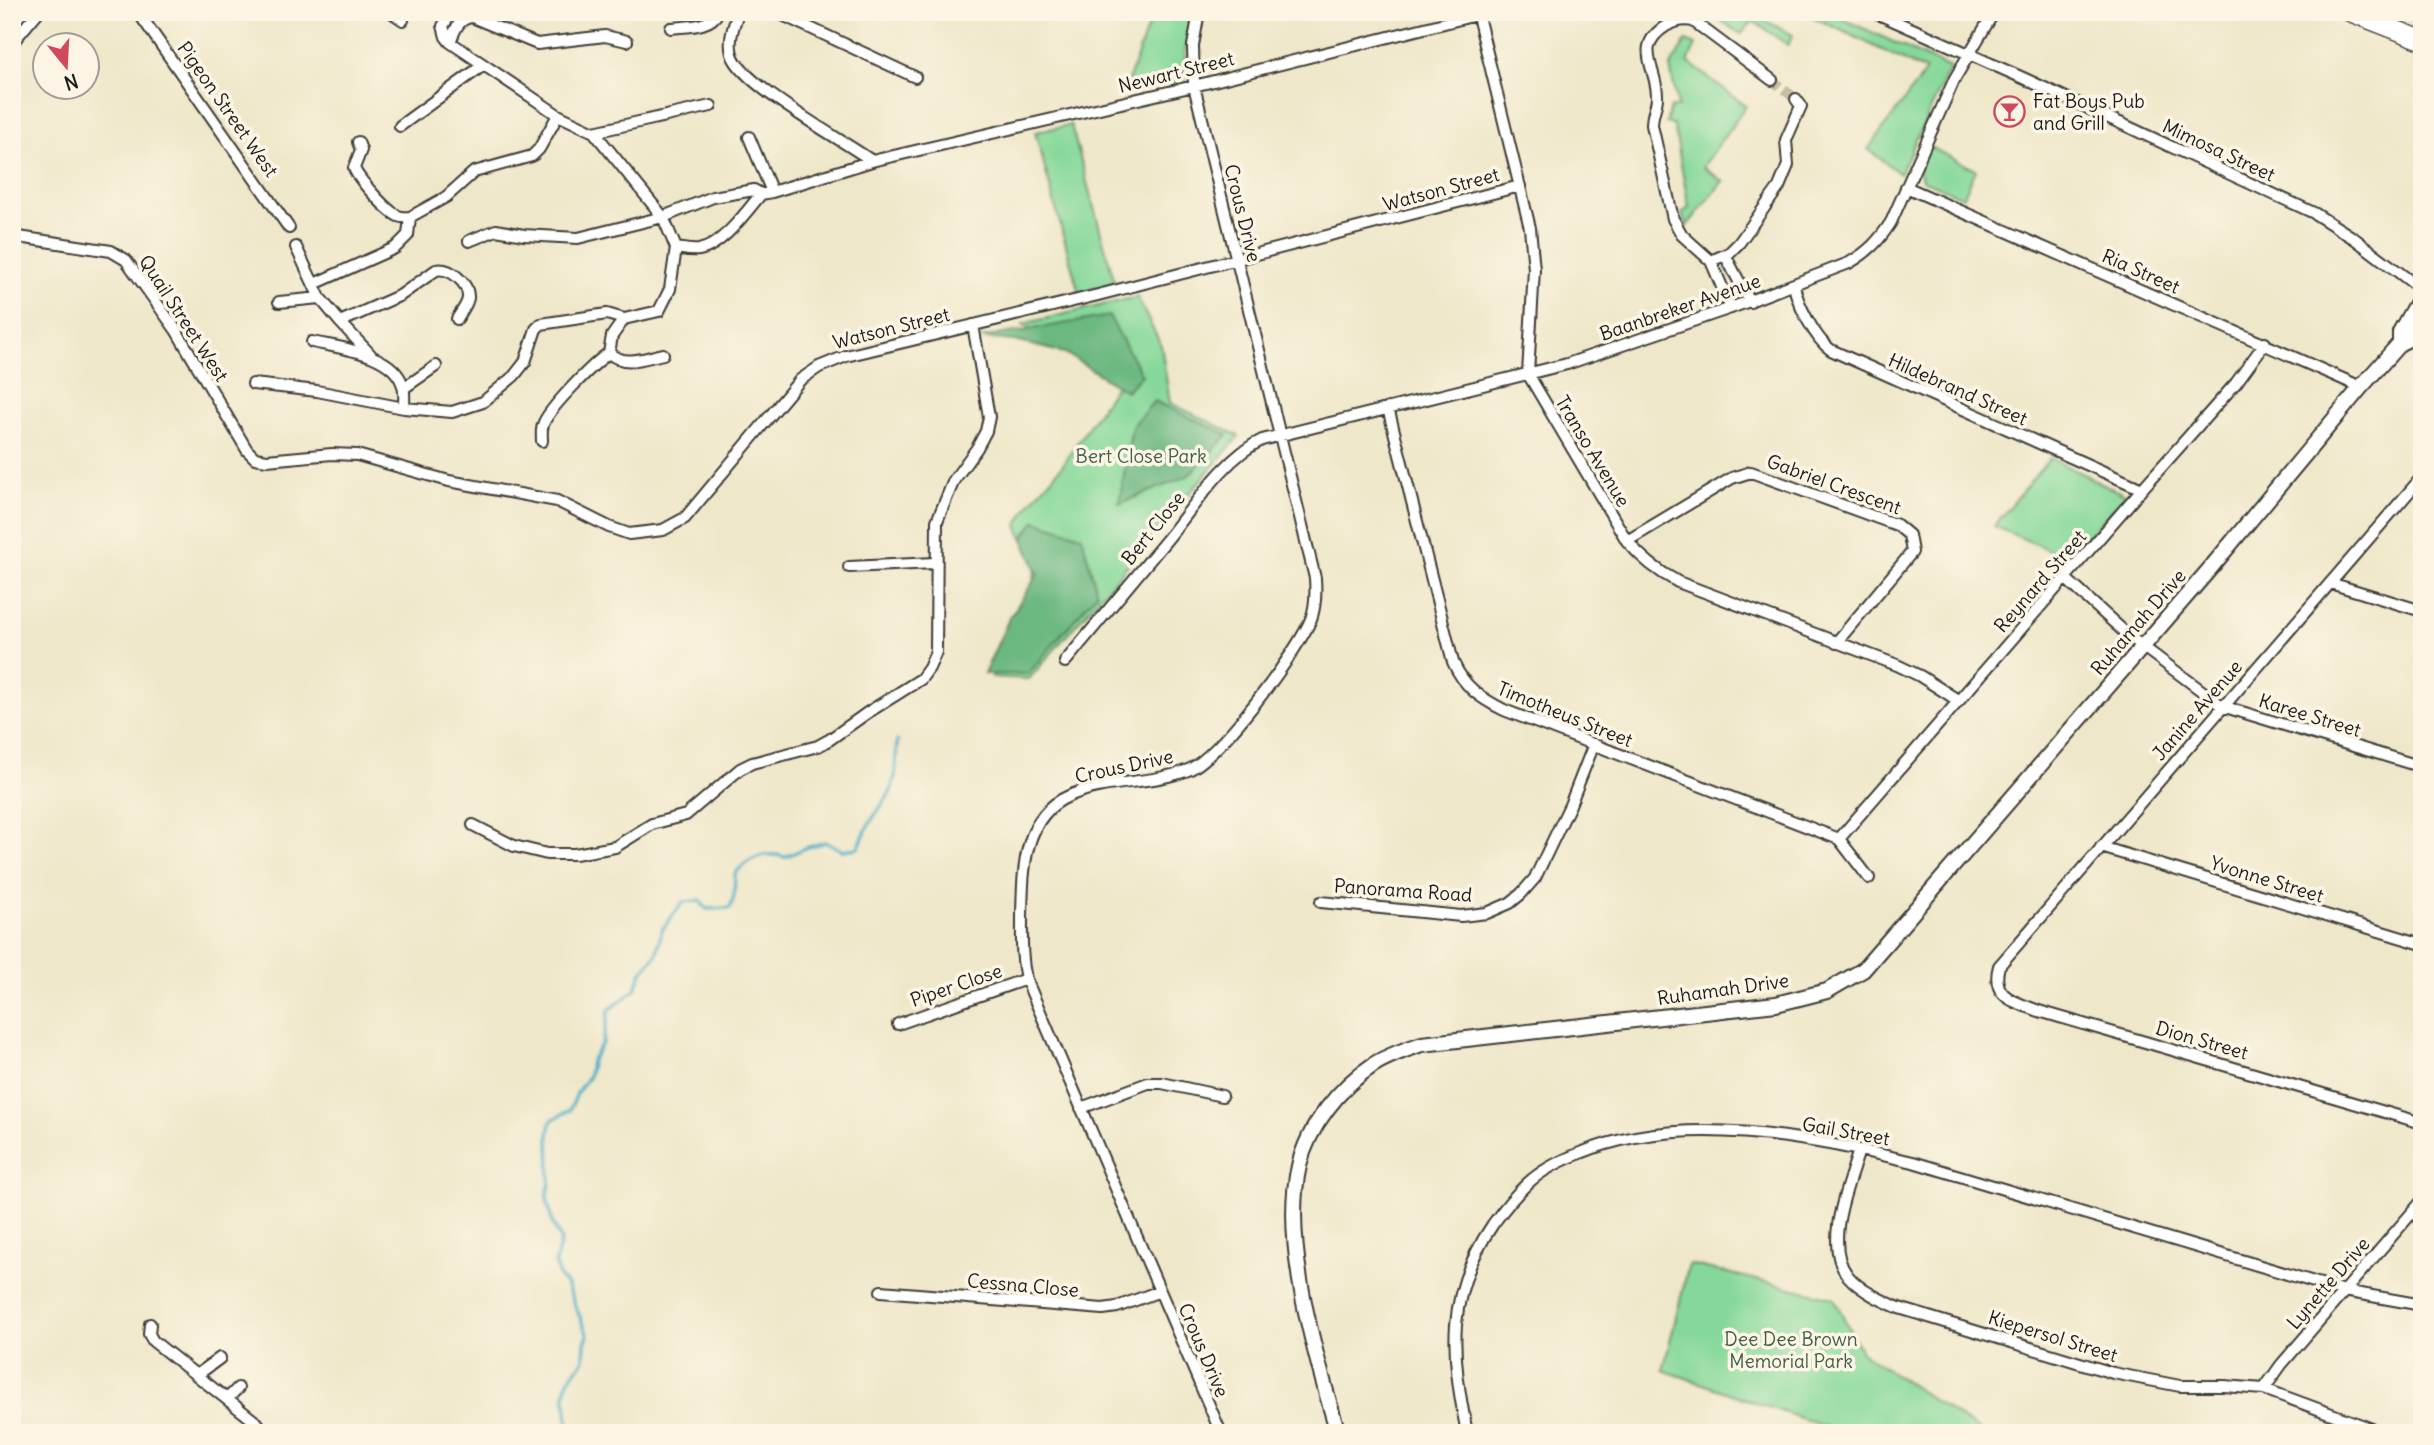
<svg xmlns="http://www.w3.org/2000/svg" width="2434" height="1445" font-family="Delius,sans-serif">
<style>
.green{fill:#85d899;stroke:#507a5a;stroke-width:2}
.forest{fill:#6cb881;stroke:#446a4e;stroke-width:2}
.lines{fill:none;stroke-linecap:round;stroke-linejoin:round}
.stream{stroke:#45acc5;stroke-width:3.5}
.minor-tunnel{stroke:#c5bea6;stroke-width:10;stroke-dasharray:10 5;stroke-linecap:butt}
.minor-casing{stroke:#3c3a36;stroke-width:14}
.tertiary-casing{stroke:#3c3a36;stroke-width:18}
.primary-casing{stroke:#3c3a36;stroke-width:21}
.minor{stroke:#fff;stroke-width:10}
.tertiary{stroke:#fff;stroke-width:14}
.primary{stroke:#fff;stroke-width:18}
.labels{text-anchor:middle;stroke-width:7;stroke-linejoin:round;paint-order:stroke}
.street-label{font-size:19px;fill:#1c1c1c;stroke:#fcf5e5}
.poi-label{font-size:19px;fill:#1c1c1c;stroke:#fcf5e5;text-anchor:start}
.park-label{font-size:19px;fill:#415e48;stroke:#fcf5e5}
</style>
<rect width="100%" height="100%" fill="#fcf5e5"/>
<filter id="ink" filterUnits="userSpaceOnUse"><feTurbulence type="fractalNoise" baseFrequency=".0143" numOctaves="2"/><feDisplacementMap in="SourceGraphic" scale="14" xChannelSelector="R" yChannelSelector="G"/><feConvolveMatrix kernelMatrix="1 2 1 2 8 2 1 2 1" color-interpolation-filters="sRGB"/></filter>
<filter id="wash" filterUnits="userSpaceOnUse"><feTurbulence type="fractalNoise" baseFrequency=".00686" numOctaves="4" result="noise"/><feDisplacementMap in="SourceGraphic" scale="28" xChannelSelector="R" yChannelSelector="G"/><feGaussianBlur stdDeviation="1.57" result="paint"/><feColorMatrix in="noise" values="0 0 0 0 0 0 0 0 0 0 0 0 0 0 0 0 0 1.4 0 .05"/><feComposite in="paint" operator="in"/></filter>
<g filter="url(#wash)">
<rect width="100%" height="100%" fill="#efe7c9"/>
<path class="green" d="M 1153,12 L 1194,12 L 1186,42 L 1184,81 L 1124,93 Z
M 1708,12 L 1748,12 L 1793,35 L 1788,45 L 1753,21 L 1741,34 Z
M 1803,12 L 1828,12 L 1950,68 L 1900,174 L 1868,149 L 1926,71 Z
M 1686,41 L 1696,45 L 1688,62 L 1746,106 L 1703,167 L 1723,181 L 1686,227 L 1682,213 L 1689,208 L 1674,126 L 1666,123 L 1671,107 L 1678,107 L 1670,67 Z
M 1071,125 L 1115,283 L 1079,293 L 1035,132 Z
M 1930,147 L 1976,170 L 1963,197 L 1922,180 L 1918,166 Z
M 1137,297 L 1161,345 L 1170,403 L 1239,436 L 1029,679 L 992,677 L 1025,619 L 1036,567 L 1017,526 L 1030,503 L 1062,466 L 1119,381 L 1023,324 Z
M 2050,458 L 2126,495 L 2068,558 L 1994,526 Z
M 1689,1264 L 1834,1298 L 1861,1352 L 1980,1431 L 1986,1433 L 1843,1433 L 1663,1370 Z"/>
<path class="forest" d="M 1109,316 L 1142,375 L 1126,391 L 1065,353 L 1015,341 L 980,338 Z
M 1154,401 L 1228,435 L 1188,476 L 1119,504 L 1132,427 Z
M 1035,521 L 1082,536 L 1097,593 L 1028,674 L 984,674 L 1009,619 L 1038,574 L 1023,538 Z"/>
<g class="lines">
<path class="stream" d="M 570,1433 L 565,1397 L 567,1382 L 584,1360 L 585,1342 L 588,1336 L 566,1284 L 559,1276 L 555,1264 L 561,1240 L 552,1222 L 547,1198 L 550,1182 L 549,1132 L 552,1120 L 570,1110 L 578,1091 L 589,1076 L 591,1061 L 603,1042 L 609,1010 L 635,990 L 642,972 L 656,955 L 662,930 L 683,902 L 700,901 L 707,909 L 730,908 L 734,896 L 735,874 C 748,858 765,851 785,857 L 805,848 L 825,842 L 842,850 L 858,848 L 869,824 L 890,793 L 895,777 L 897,741"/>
</g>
</g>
<g filter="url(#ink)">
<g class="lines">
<path class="minor-tunnel" d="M 1772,80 L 1796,99"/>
<defs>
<path id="minor" d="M 138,12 L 289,228
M 391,12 L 403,20
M 738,12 C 734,26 728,40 732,54 C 740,84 843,140 872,161
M 776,12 L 915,77
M 1199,12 L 1193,46 L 1194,86 L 1315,578 C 1316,592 1316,606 1311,619 C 1298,651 1219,758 1188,770 C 1150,785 1107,779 1069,796 C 1022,816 1023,873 1022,916 C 1022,938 1021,958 1026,979 L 1221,1433
M 1477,12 L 1530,228 L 1534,269 L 1528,374 L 1627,541 C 1642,559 1657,571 1678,582 L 1897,665 L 1920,676 L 1959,701
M 1874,12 L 2023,78 L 2314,213 L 2355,239 L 2422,290
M 671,28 C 686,26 710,28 718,12
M 450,42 C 455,31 458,18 472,17 L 537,44 L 605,36 L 627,41
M 12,43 L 38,12
M 1772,80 L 1693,21 C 1684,19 1675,21 1666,26 C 1632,47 1658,69 1657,97 C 1657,107 1652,112 1652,125 L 1673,219 L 1682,235 L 1711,261 L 1729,253 L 1739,243 L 1779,187 L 1788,165 L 1786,140 L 1801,106 L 1796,99
M 400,126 L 482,66
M 594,132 L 711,106
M 749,137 L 772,192
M 358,142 L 361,150 L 354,168 C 358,179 387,211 398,216 C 403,218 405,217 410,217
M 1906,187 L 2361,387
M 12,236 L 111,251 L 126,260 L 176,330 L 247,450 L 255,458 L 267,460 L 332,454 L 357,455 L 449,481 L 557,501 L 609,527 L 629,534 L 663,530 L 685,518 L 800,380 L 819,367 L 846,356 L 1098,295 L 1520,186
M 469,241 L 496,230 L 524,235 L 578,238 L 663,217 L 713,197 L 754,190 L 761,194 L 772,192 L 872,161 L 1194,86 L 1488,12
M 296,247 L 320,298 L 340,322 L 370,354
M 676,248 C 683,249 691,251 699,250 C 722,246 747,211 761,194
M 1725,255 L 1750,302
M 1711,261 L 1731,308
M 314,284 L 395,248 L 408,235 L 410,217 L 446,197 L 474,172 L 532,156 L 539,149 L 558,115 L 450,42 L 446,37 L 443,26 L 452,12
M 1794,285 C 1797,303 1815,339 1831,350 L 2142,489
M 279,302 L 320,298
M 624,319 L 612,336 L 609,353 C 625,367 644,358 663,354
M 340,322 L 401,295 L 436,270 C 450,267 469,283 468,298 C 467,306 460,313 457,319
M 312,342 C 340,348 394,353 403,386 C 405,393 404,401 404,408
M 253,384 L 317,391 L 404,408 L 452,412 L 483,402 L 514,376 L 525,362 L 536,329 L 541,324 L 607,314 L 624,319 L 659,311 L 670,289 L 676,248 L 663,217 L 594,132 L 558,115
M 404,388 L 436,366
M 1388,408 L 1453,662 C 1464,687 1480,698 1504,710 L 1839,839 L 1869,878
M 542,441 C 542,436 541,430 543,425 C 547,410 595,362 609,353
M 2422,477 L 1999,966 C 1990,998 2016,1002 2039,1011 L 2422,1123
M 1627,541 L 1732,478 L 1751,472 L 1897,525 L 1909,535 L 1912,552 L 1836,643
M 849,567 L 935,563
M 2065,578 L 2130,637 L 2222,706 L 2422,767
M 2330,583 L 2422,611
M 1065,662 C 1100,620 1135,578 1169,537 C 1195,505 1225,457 1262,440 L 1567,364 L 1731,308 L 1849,263 C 1868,252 1879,241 1891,222 L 1955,78 L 1994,12
M 473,825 L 514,846 L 547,854 L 575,854 L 615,847 L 652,824 L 686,815 L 740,769 L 752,763 L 818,746 L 829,740 L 867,713 L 921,679 L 929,668 L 936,652 L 937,521 L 954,480 L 977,448 L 986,431 L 989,417 L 973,325
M 1839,839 L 2142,489 L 2236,383 L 2265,343
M 2101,847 L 2422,944
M 1321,902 L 1461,916 L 1487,913 L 1510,903 L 1521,894 L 1535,878 L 1570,805 L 1594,744
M 898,1024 L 1026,979
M 1081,1108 L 1148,1083 L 1162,1083 L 1222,1096
M 1859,1150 C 1849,1184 1822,1244 1848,1276 C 1861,1291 1881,1300 1899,1308 L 2113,1373 L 2180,1386 L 2224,1386 L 2264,1389 L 2383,1433
M 881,1291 L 1103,1309 L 1117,1307 L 1160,1291
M 150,1324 L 149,1334 L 153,1341 L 257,1423 L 266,1433
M 197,1375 L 220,1358
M 2264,1389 L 2281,1365 L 2422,1201
M 227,1399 L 238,1388
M 1467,1433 C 1451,1352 1445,1295 1493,1224 C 1503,1210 1515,1195 1528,1183 C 1542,1170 1560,1161 1578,1154 C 1681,1110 1808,1138 1913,1162 L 2344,1291 L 2422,1305"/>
<path id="tertiary" d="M 2400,343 L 2400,332 L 2422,293
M 1338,1433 C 1316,1358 1281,1242 1299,1166 C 1308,1126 1340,1087 1373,1065 C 1388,1055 1405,1050 1422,1044 L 1776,1004 L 1827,991 L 1863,970 L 2208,571 L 2361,387 L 2400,343 L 2411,338 L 2422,324"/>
<path id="primary" d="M 2350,12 L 2422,40
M 2420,12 L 2422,13"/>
</defs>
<use href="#minor" class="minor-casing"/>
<use href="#tertiary" class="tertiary-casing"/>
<use href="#primary" class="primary-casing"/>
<use href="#minor" class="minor"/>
<use href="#tertiary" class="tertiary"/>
<use href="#primary" class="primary"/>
</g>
</g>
<defs>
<symbol id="bar-ring" viewBox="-11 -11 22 22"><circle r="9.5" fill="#fcf5e5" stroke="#d1495b" stroke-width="1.5"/><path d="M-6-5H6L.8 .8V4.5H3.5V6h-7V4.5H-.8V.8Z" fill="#d1495b"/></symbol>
</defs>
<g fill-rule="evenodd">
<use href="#bar-ring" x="1992" y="94" width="35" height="35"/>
</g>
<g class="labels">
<g class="street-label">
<text transform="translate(1176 72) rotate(-14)" y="7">Newart Street</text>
<text transform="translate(228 109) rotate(55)" y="7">Pigeon Street West</text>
<text transform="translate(2219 150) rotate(25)" y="7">Mimosa Street</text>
<text transform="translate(1441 189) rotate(-15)" y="7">Watson Street</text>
<text transform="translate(1243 213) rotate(76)" y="7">Crous Drive</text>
<text transform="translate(2141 271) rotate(24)" y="7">Ria Street</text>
<text transform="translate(1680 307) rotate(-19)" y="7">Baanbreker Avenue</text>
<text transform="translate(184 318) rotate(57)" y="7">Quail Street West</text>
<text transform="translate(891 328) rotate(-14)" y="7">Watson Street</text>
<text transform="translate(1958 389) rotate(24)" y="7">Hildebrand Street</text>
<text transform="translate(1593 451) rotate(59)" y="7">Transo Avenue</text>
<text transform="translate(1834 484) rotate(20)" y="7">Gabriel Crescent</text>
<text transform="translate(1153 528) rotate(-51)" y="7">Bert Close</text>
<text transform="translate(2040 581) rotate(-49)" y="7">Reynard Street</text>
<text transform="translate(2138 622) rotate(-49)" y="7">Ruhamah Drive</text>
<text transform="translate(2197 710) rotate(-49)" y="7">Janine Avenue</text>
<text transform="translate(1565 714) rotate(22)" y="7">Timotheus Street</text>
<text transform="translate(2310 715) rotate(17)" y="7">Karee Street</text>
<text transform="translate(1124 766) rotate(-12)" y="7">Crous Drive</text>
<text transform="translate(2267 879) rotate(17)" y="7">Yvonne Street</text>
<text transform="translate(1403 890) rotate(4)" y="7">Panorama Road</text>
<text transform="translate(956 985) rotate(-19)" y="7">Piper Close</text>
<text transform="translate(1723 989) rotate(-8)" y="7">Ruhamah Drive</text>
<text transform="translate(2202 1040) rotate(16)" y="7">Dion Street</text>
<text transform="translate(1846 1131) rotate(10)" y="7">Gail Street</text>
<text transform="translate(2328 1283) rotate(-49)" y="7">Lynette Drive</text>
<text transform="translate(1023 1285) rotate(5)" y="7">Cessna Close</text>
<text transform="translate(2053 1336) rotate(17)" y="7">Kiepersol Street</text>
<text transform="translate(1204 1350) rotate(67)" y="7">Crous Drive</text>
</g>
<g class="poi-label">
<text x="2033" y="108">Fat Boys Pub<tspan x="2033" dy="22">and Grill</tspan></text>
</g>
<g class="park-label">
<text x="1141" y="463">Bert Close Park</text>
<text x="1791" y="1346">Dee Dee Brown<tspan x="1791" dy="22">Memorial Park</tspan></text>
</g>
</g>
<rect width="2434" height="1445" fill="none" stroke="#fcf5e5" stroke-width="42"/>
<g transform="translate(66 66) rotate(162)"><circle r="33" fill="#fcf5e5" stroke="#a29e95" stroke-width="2"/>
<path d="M0-5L12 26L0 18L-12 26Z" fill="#d1495b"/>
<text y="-10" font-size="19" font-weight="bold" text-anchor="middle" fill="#1c1c1c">N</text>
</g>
</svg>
